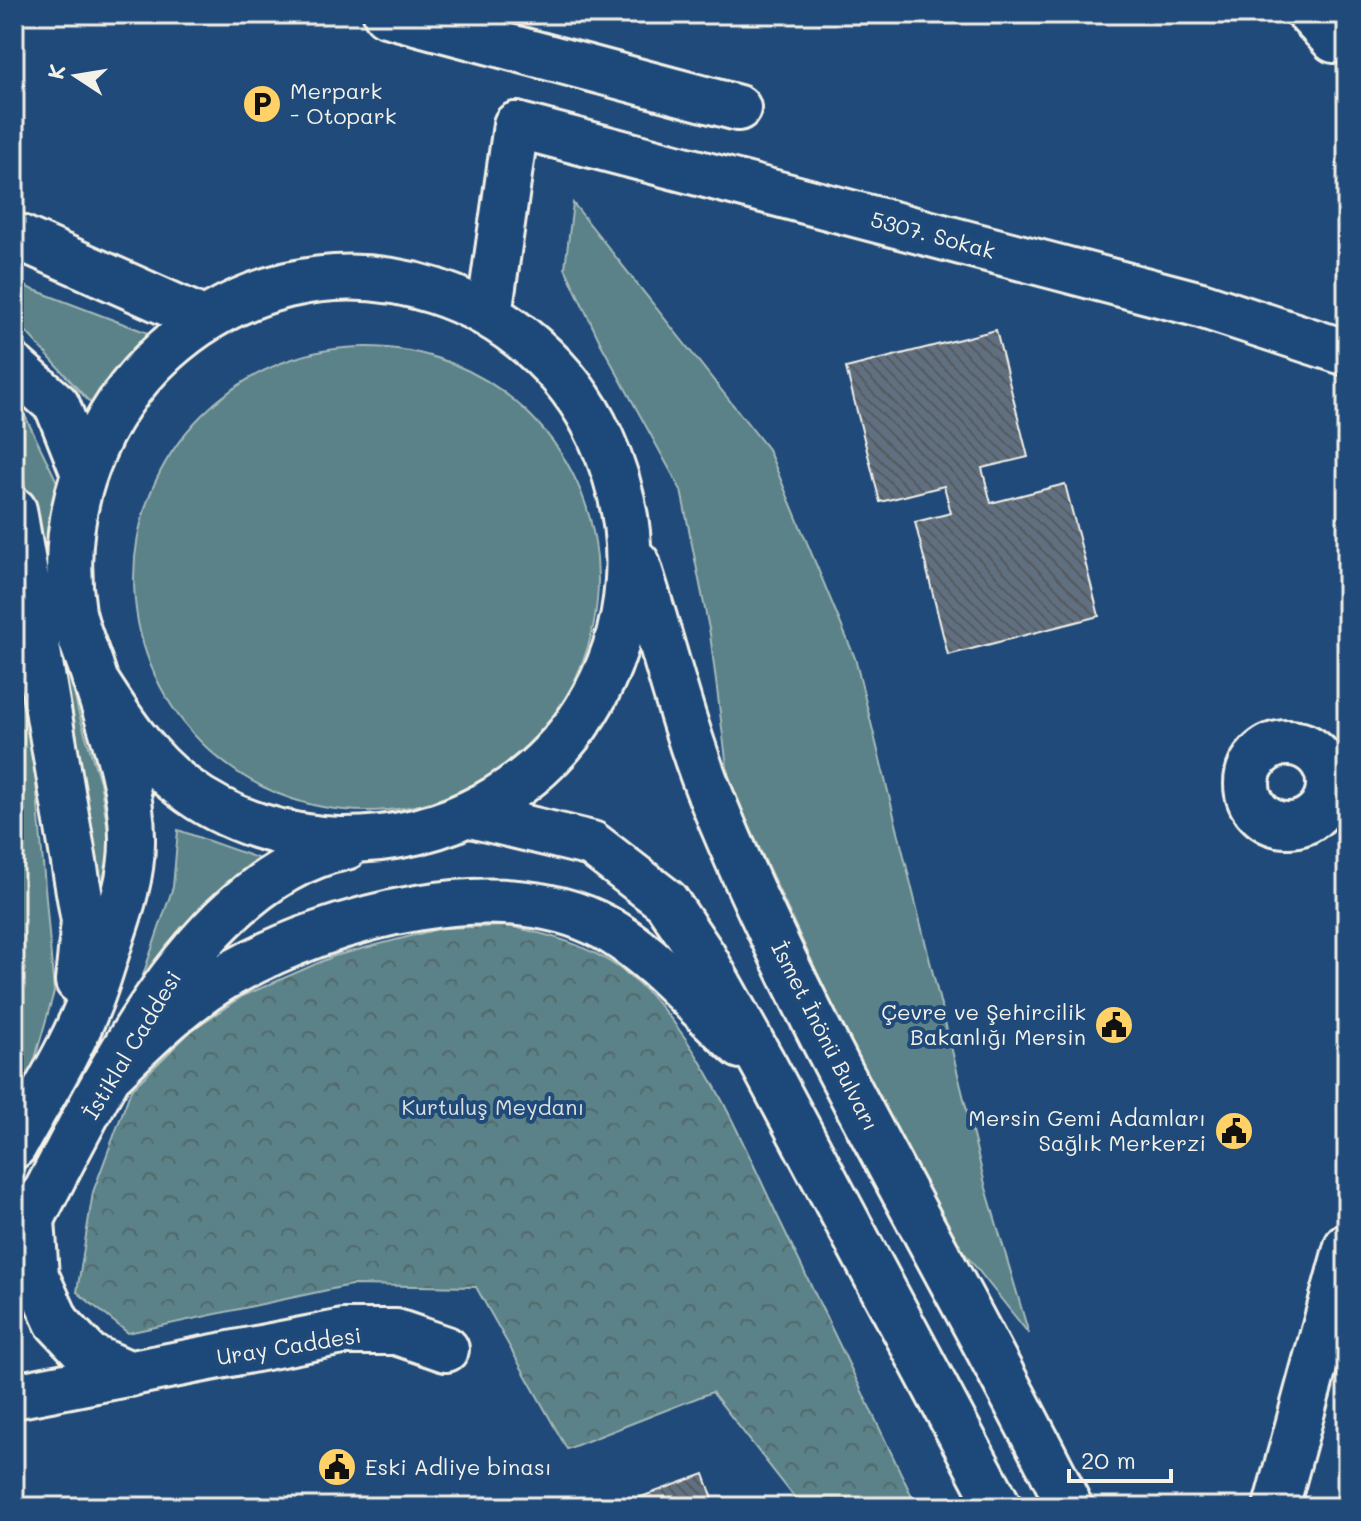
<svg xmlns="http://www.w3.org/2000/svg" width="1361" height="1521" font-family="Mali,sans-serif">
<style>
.grass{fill:#5a8288;stroke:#a7bab8;stroke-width:2}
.forest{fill:url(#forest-crowns);stroke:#a7bab8;stroke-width:2}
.building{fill:url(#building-back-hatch);stroke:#f4f1e8;stroke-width:2}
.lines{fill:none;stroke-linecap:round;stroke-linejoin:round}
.minor-casing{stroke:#f4f1e8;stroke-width:50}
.major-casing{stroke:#f4f1e8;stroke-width:50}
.minor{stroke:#1f4a7a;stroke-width:44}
.major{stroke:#1f4a7a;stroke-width:44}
.labels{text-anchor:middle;stroke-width:8;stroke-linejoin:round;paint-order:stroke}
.poi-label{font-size:22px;fill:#f4f1e8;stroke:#1f4a7a;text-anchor:start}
.street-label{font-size:22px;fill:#f4f1e8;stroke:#1f4a7a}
.park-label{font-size:22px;fill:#dde0da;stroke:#1f4a7a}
</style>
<defs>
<pattern id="forest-crowns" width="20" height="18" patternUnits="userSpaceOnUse" patternTransform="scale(2)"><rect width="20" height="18" fill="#5a8288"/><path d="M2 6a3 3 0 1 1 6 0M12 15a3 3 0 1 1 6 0" fill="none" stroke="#52686a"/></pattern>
<pattern id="building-back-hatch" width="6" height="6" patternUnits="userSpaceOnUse" patternTransform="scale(2)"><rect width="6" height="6" fill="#616f80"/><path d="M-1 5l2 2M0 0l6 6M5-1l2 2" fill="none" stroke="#545a60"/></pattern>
</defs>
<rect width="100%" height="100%" fill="#1f4a7a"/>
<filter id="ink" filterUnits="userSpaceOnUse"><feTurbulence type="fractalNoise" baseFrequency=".0125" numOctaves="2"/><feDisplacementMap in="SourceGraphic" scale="16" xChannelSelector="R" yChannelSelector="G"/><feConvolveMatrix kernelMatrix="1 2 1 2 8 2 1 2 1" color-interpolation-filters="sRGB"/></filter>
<g filter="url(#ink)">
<path class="grass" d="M 573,203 L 768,449 L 855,658 L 986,1188 L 1029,1334 L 924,1202 L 729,783 L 710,634 L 681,490 L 601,344 L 565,268 Z
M 14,278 L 29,288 L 153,335 L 93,406 L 14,318 Z
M134 579a232 232 0 1 1 464 0a232 232 0 1 1-464 0Z
M 14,393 L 60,488 L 52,532 L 49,580 L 78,711 L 100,782 L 111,848 L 97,911 L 14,423 Z
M 14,657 L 34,759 L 54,992 L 18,1118 L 14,1091 Z
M 178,830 L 277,865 L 112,1066 L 173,887 Z"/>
<path class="forest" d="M 508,926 C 557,936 602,949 639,984 C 704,1044 740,1138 778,1217 C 825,1314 871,1410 917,1507 L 802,1507 L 712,1392 L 567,1449 L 476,1287 L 351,1285 L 128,1333 L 77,1292 L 93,1192 L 131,1090 L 192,1030 L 243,996 L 334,956 L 442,928 Z"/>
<path class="building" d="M 996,330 L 1028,457 L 982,468 L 991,503 L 1065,484 L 1099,616 L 948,655 L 915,522 L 951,513 L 944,486 L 880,502 L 846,368 Z
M 704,1474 L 716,1507 L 642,1507 L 638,1498 Z"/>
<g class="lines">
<defs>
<path id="minor" d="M 386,14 L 738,108
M 1310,14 L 1334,40
M 516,125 L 1201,305 L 1347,353
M1247 784a41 41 0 1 1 82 0a41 41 0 1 1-82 0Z
M 32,1220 L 36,1276 L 57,1322 L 89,1356 L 130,1374
M 14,1396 L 343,1332 L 396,1332 L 446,1349
M 1276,1507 L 1347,1246"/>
<path id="major" d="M 14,235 L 203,319
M 489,315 L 516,125
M 14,367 L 57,405 L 83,471
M 14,510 L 84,921 L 78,981
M 637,563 C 663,642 681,722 712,799 C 812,1044 953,1271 1070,1507
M 471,815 L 592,844 L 666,901 L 703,956 L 765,1067 L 999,1507
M 113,1071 C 150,1035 185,1000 230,974 C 330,917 509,867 614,933 C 662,963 699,1009 741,1046
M 14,1146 C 39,1100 69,1054 88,1006 C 97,985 103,962 110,941 C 121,909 132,876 132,842 C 133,787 111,728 94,676 C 88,655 77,633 73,612 C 40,407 232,226 434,291 C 506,314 569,368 600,436 C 690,630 557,842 341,840 C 287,839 227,821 183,787 C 146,759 122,722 97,683
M 14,1253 C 85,1123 187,878 346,847"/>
</defs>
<use href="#minor" class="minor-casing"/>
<use href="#major" class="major-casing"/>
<use href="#minor" class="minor"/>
<use href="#major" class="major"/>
</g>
</g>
<defs>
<symbol id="parking-disc" viewBox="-11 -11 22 22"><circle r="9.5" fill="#ffd166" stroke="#1f4a7a"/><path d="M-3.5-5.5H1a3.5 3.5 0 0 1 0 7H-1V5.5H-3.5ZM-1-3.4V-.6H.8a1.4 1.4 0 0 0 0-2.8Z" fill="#111"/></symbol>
<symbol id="civic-disc" viewBox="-11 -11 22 22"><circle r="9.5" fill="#ffd166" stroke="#1f4a7a"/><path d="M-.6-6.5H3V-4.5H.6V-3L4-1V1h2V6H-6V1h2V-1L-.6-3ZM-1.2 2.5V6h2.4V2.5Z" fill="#111"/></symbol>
</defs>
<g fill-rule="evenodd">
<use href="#parking-disc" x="240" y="82" width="44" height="44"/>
<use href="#civic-disc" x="1092" y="1003" width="44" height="44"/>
<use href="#civic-disc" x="1212" y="1109" width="44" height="44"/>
<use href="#civic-disc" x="315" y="1445" width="44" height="44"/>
</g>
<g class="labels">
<g class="poi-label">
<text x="290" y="99">Merpark<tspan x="290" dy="25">- Otopark</tspan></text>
<text x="1086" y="1020" text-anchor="end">Çevre ve Şehircilik<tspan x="1086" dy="25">Bakanlığı Mersin</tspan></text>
<text x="1206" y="1126" text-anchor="end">Mersin Gemi Adamları<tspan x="1206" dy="25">Sağlık Merkerzi</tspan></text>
<text x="365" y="1475">Eski Adliye binası</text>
</g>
<g class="street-label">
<text transform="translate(933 235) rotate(15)" y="8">5307. Sokak</text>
<text transform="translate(825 1036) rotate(63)" y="8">İsmet İnönü Bulvarı</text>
<text transform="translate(132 1045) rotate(-59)" y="8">İstiklal Caddesi</text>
<text transform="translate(289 1346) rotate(-9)" y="8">Uray Caddesi</text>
</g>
<g class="park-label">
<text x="493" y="1115">Kurtuluş Meydanı</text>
</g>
</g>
<rect width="1361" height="1521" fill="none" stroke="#1f4a7a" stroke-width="48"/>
<rect x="24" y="24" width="1313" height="1473" fill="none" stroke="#f4f1e8" stroke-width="3" filter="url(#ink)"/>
<g transform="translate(76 76) rotate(282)" stroke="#1f4a7a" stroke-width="6" paint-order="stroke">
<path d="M0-6L14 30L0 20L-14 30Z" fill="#f4f1e8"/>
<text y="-12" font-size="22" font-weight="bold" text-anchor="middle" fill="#f4f1e8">K</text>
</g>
<path d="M1069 1469v12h102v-12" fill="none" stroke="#f4f1e8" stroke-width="4"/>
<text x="1081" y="1469" font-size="24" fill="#f4f1e8" stroke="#1f4a7a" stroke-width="6" paint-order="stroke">20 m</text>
</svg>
